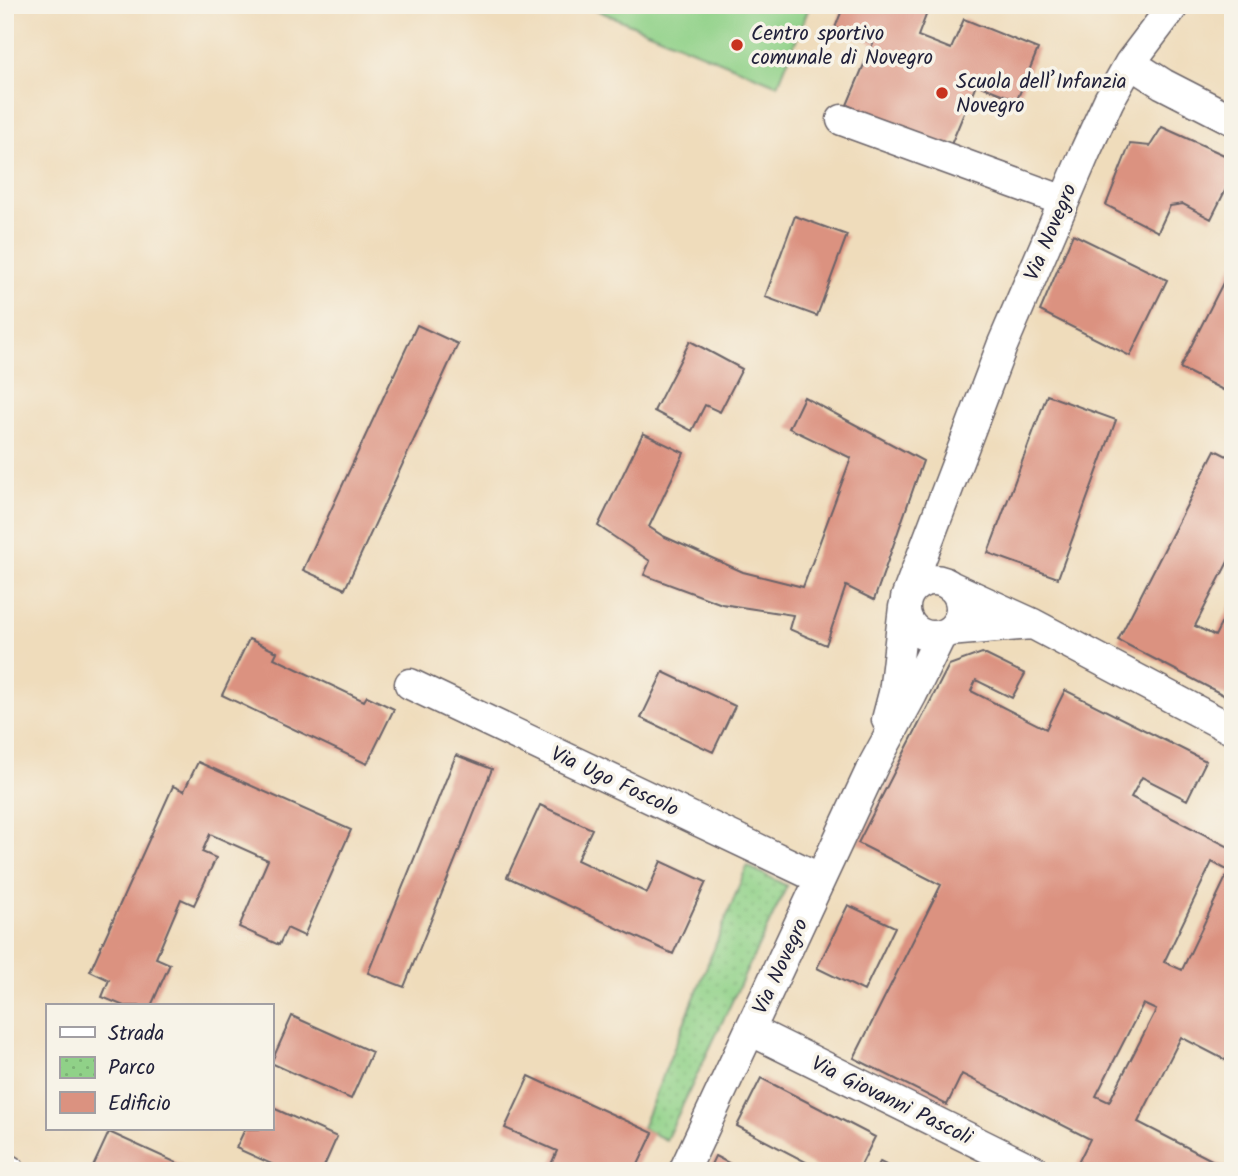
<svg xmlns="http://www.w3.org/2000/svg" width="1238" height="1176" font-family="Kalam,sans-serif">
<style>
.park{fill:url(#park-dots);stroke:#597a62;stroke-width:2}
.pitch{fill:#90d188;stroke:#597a62;stroke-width:2}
.building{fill:#db9280;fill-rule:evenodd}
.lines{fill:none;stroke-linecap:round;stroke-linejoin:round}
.minor-casing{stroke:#6a6368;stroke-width:33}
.minor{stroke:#fff;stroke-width:30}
.poi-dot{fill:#c8321e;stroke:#f7f3e8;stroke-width:2.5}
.labels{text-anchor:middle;stroke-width:7;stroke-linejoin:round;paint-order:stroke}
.poi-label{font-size:21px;fill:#22223b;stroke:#f7f3e8;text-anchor:start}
.street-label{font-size:21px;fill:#22223b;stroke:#f7f3e8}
</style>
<defs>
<pattern id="park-dots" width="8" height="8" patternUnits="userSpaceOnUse" patternTransform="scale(1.75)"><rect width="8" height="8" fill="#90d188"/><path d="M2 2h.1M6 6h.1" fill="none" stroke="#7cb376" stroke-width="1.8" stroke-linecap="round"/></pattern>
</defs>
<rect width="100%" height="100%" fill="#f7f3e8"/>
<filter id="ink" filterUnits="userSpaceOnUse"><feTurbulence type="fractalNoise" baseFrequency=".0143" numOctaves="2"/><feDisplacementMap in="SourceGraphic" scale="14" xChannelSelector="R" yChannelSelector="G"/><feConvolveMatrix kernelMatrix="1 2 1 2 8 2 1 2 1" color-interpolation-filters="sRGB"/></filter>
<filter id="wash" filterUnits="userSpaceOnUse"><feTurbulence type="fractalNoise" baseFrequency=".00686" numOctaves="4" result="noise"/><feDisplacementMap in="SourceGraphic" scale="28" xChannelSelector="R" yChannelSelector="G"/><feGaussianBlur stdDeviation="1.57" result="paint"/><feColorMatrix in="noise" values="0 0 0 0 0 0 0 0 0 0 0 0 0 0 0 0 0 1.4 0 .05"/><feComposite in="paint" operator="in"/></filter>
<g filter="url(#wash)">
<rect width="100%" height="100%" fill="#efdcbb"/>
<path class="park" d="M 747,866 L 787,886 L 666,1140 L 642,1128 Z"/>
<path class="pitch" d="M 584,5 L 810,5 L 778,85 Z"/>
<g id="blocks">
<path class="building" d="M 844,5 L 930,5 L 918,36 L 951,49 L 964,19 L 1038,49 L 1017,100 L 976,84 L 950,147 L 847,105 L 873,43 L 835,28 Z
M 1162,127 L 1233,159 L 1233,175 L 1211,219 L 1183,204 L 1170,206 L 1158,232 L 1106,205 L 1130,144 L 1150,146 Z
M 795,216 L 847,235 L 817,316 L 765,297 Z
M 1073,234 L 1167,280 L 1130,356 L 1040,311 Z
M 1233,263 L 1233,395 L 1180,368 Z
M 417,325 L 458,344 L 345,589 L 303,570 Z
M 690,341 L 742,369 L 720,412 L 705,405 L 692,431 L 654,411 Z
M 1047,395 L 1116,420 L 1058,578 L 988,553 Z
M 804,397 L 923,461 L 874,600 L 846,586 L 826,645 L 789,629 L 793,615 L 722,604 L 644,575 L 650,561 L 598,526 L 643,433 L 684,453 L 649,527 L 663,536 L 743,572 L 803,587 L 851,458 L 789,428 Z
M 1215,450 L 1233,459 L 1233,552 L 1195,626 L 1215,636 L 1233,600 L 1233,700 L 1118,640 Z
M 249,639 L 277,652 L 274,658 L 364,701 L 367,696 L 394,709 L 367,764 L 222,695 Z
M 982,653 L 1025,674 L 1012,698 L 976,680 L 971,691 L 1046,729 L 1065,690 L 1206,761 L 1187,800 L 1142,777 L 1131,797 L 1233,849 L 1233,1064 L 1181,1037 L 1138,1122 L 1233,1171 L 1074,1171 L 1090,1139 L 962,1074 L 947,1105 L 854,1058 L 941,885 L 858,843 L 949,665 ZM 1212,862 L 1229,871 L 1182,970 L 1164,962 ZM 1143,1004 L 1156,1010 L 1109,1102 L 1096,1096 Z
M 663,672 L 735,706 L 713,752 L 641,718 Z
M 456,755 L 492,769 L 404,987 L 368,973 Z
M 198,762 L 351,830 L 304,936 L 287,928 L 279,945 L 239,927 L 268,860 L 210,834 L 202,852 L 216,858 L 194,905 L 181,899 L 156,958 L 170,964 L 151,1006 L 124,1006 L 102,997 L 109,980 L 90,971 L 173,786 L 184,791 Z
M 540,805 L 592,829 L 577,860 L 647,893 L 661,861 L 706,882 L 673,954 L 507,877 Z
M 848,905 L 895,927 L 864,991 L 817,968 Z
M 292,1016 L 372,1052 L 351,1099 L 271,1063 Z
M 529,1076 L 653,1133 L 635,1171 L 548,1171 L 557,1151 L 505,1128 Z
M 761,1078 L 875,1137 L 858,1171 L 823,1171 L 737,1126 Z
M 271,1107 L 337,1137 L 322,1171 L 287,1171 L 236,1148 L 245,1129 L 271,1129 Z
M 109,1132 L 188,1168 L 187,1171 L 91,1171 Z
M 715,1156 L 744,1171 L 708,1171 Z
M 880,1162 L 898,1171 L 875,1171 Z"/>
</g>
</g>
<g filter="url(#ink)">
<use href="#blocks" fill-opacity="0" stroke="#6a6368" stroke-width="2"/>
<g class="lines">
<defs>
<path id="minor" d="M 1130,63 L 1163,84 L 1233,120
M 842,120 L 1064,201
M905 608a28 28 0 1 1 56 0a28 28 0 1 1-56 0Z
M 950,586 L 1033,624 L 1233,730
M 906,598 L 1002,346 L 1086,150 L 1109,100 L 1130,63 L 1174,5
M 949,631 L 1032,624
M 410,684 L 819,878
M 887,720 L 894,693 L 904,607
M 750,1030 L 1035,1171
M 5,1168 L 10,1171
M 684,1171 L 873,766 L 912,694 L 941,635"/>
</defs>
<use href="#minor" class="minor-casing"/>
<use href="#minor" class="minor"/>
</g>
</g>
<g class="poi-dot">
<circle cx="737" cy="45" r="7"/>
<circle cx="942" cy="93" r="7"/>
</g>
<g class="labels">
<g class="poi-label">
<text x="751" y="40">Centro sportivo<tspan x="751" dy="24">comunale di Novegro</tspan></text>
<text x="956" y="88">Scuola dell’Infanzia<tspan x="956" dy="24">Novegro</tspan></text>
</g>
<g class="street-label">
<text transform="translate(1050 232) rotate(-67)" y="7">Via Novegro</text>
<text transform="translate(615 781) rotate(25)" y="7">Via Ugo Foscolo</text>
<text transform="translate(780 966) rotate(-65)" y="7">Via Novegro</text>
<text transform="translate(892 1100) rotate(26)" y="7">Via Giovanni Pascoli</text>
</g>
</g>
<rect width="1238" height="1176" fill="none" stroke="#f7f3e8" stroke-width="28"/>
<rect x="46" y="1004" width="228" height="126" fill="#f7f3e8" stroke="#a29fa3" stroke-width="2"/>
<rect x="60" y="1027" width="35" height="10" fill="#ffffff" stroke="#a29fa3" stroke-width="2"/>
<text x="108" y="1040" font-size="21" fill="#22223b">Strada</text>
<rect x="60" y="1057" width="35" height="21" fill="url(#park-dots)" stroke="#a29fa3" stroke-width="2"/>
<text x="108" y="1074" font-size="21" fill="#22223b">Parco</text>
<rect x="60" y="1092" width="35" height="21" fill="#db9280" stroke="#a29fa3" stroke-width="2"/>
<text x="108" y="1110" font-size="21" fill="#22223b">Edificio</text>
</svg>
